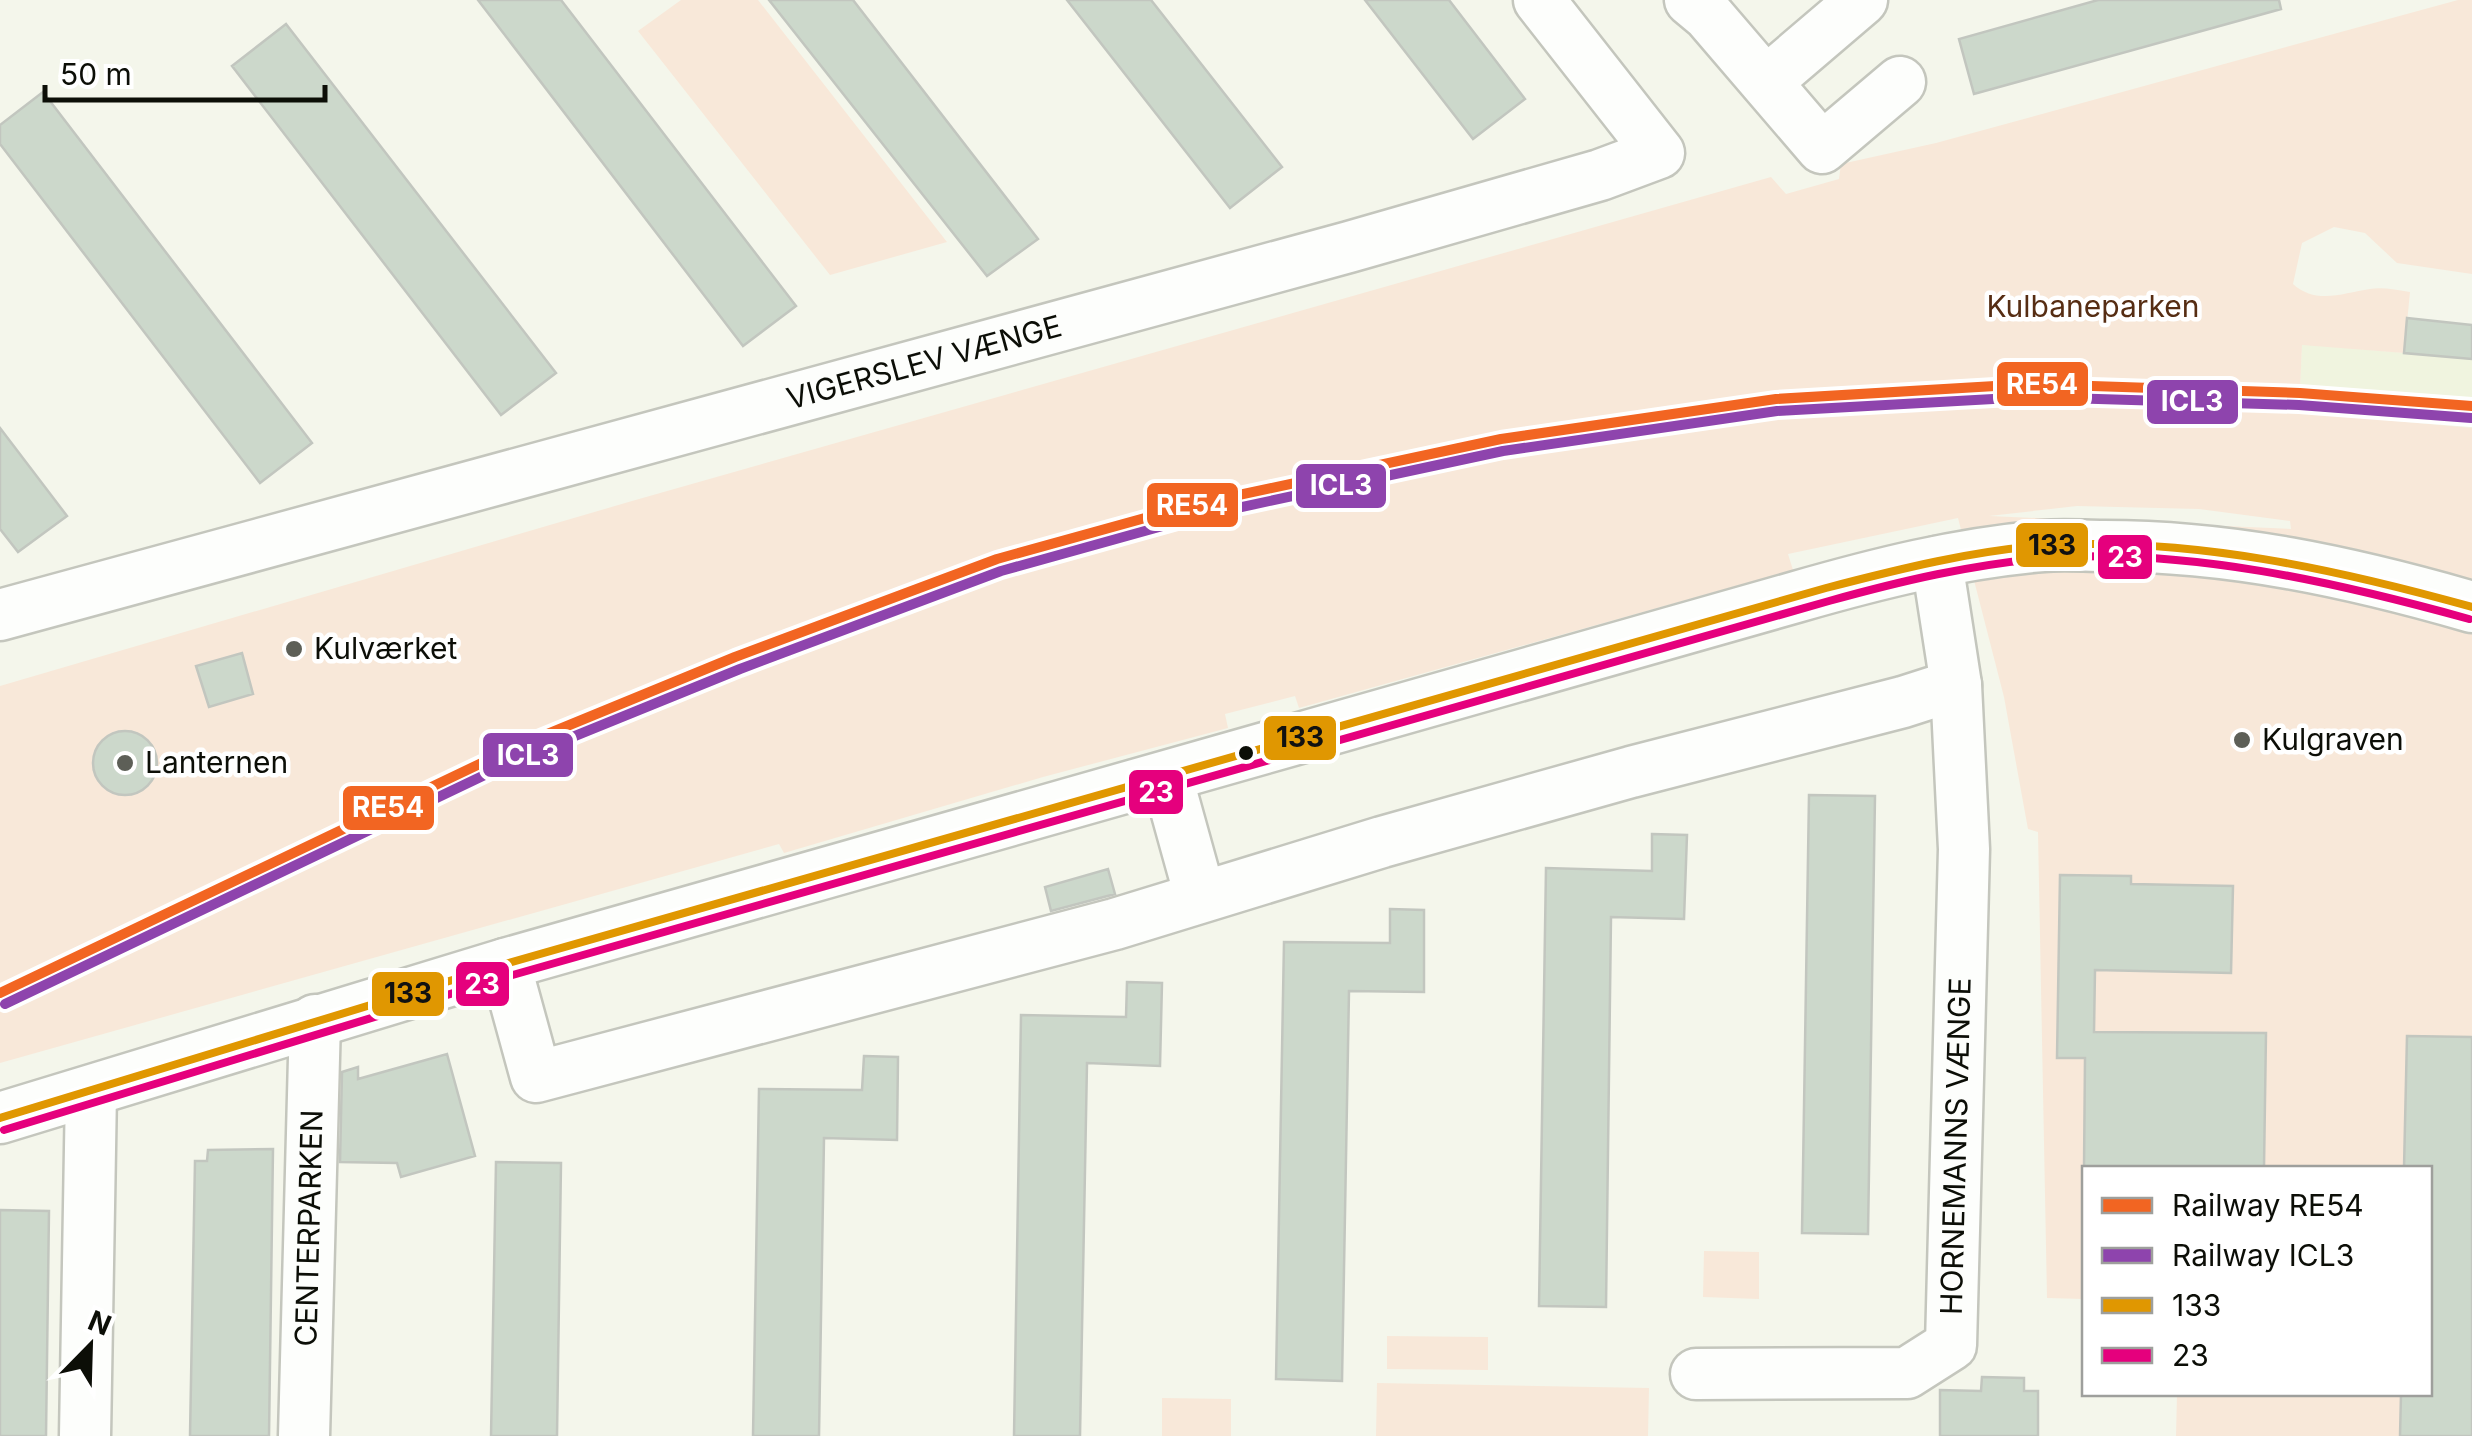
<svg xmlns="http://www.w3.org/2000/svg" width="2472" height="1436" font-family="Inter,sans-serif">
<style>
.built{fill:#f0f4df}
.green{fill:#f8e8d9;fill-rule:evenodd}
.building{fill:#ccd8cb;stroke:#c2c6bf;stroke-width:2.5}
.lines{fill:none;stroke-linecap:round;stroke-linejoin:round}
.minor-casing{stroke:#c4c6bd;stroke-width:55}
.minor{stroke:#fdfefc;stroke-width:50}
.bus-1-casing{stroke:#fff;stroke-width:15}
.bus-2-casing{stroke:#fff;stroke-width:15}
.bus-1{stroke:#e09701;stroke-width:8}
.bus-2{stroke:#e5007d;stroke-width:8}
.rail-1-casing{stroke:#fff;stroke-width:18}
.rail-2-casing{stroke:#fff;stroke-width:18}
.rail-1{stroke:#f26522;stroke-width:10}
.rail-2{stroke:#8e44ad;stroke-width:10}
.poi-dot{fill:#5d5f57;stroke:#fff;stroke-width:4}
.bus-dot{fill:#0c0e07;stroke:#fff;stroke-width:4}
.labels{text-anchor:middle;stroke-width:9;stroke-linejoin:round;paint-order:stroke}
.park-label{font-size:30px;fill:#562d13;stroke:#fff}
.street-label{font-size:30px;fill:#0c0e07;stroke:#fff}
.poi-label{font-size:30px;fill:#0c0e07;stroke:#fff;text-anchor:start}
.line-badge{stroke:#fff;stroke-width:4}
.badge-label{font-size:28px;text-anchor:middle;font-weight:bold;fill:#fff}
.pale-badge-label{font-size:28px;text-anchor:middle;font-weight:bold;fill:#111}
</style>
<rect width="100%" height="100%" fill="#f4f6eb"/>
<path class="built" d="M 2302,344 L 2472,359 L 2472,428 L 2299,412 Z"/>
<path class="green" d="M 681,0 L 758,0 L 947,242 L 830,275 L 638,31 Z
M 2458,0 L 2472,0 L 2472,274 L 2397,263 L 2365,233 L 2334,227 L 2302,243 L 2293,284 C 2316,305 2343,293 2370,289 C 2382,287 2397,290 2410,292 L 2404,353 L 2302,345 L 2299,412 L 2472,428 L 2472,1436 L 2176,1436 L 2177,1394 L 2430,1394 L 2430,1168 L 2084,1168 L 2084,1299 L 2047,1298 L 2038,832 L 2028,829 L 2004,697 L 1958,518 L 1788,554 L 1793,570 L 1299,708 L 1295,696 L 1225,714 L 1228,728 L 1043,777 L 784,853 L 779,844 L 0,1063 L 0,686 L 632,501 L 1771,177 L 1786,194 L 1839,179 L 1841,164 L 1936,143 ZM 2077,506 L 2199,509 L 2290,521 L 2291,529 L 1989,516 Z
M 1704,1251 L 1759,1252 L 1759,1299 L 1703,1297 Z
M 1387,1336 L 1488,1337 L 1488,1370 L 1387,1369 Z
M 1377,1383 L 1649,1388 L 1648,1436 L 1376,1436 Z
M 1162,1398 L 1231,1399 L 1231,1436 L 1162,1436 Z"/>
<path class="building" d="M 478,0 L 561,0 L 796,306 L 743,346 Z
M 769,0 L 853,0 L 1038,239 L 987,276 Z
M 1067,0 L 1151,0 L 1282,167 L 1230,208 Z
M 1365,0 L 1449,0 L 1525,99 L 1473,139 Z
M 2098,0 L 2279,0 L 2281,9 L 1974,94 L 1959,39 Z
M 286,24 L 556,373 L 501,415 L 232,66 Z
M 43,92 L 312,443 L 260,483 L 0,144 L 0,125 Z
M 2407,318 L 2472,325 L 2472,359 L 2404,353 Z
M 0,428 L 67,516 L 18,552 L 0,529 Z
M 242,653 L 253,694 L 209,707 L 196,666 Z
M93 763a32 32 0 1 1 64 0a32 32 0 1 1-64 0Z
M 1809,795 L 1875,796 L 1868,1234 L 1802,1233 Z
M 1652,834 L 1687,835 L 1684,919 L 1611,917 L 1606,1307 L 1539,1306 L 1546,868 L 1652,871 Z
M 1108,869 L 1115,894 L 1051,911 L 1045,887 Z
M 2060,875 L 2131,876 L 2131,884 L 2233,886 L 2231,973 L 2095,970 L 2094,1032 L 2266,1033 L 2264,1168 L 2084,1168 L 2085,1058 L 2057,1058 Z
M 1390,909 L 1424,910 L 1424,992 L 1349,991 L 1342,1381 L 1276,1379 L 1284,942 L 1390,943 Z
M 1127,982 L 1162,983 L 1160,1066 L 1087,1063 L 1080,1436 L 1014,1436 L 1021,1015 L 1126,1017 Z
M 2407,1036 L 2472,1037 L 2472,1436 L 2400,1436 L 2401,1394 L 2430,1394 L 2430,1168 L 2404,1168 Z
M 447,1054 L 475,1156 L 401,1177 L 397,1163 L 340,1162 L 342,1072 L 358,1067 L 358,1079 Z
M 864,1056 L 898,1057 L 897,1140 L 824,1138 L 819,1436 L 753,1436 L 759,1089 L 862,1090 Z
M 273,1149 L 269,1436 L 190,1436 L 195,1161 L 207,1161 L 208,1150 Z
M 496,1162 L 561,1163 L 557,1436 L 491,1436 Z
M 0,1210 L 49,1211 L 46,1436 L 0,1436 Z
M 1982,1377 L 2024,1378 L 2024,1391 L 2038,1391 L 2038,1436 L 1940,1436 L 1940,1390 L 1981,1391 Z"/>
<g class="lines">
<defs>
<g id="minor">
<path d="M 1690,0 L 1708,15 L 1822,148 L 1900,82"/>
<path d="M 1766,82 L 1862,0"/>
<path id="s1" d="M 0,615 L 1349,247 L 1600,175 L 1659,153 L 1539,0"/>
<path d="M 1167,777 L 1200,896"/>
<path d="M 505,964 L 536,1077 L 1115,924 L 1382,842 L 1631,772 L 1903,702 L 1956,685"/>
<path d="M 0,1118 L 505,964 L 1796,597 C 1876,574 1959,553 2043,546 C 2063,544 2084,546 2104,546 C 2231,546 2351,572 2472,607"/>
<path id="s2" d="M 1696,1374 L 1907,1373 L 1951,1345 L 1964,849 L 1956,685 L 1937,562"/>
<path d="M 85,1436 L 91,1091"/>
<path id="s3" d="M 304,1436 L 315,1020"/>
</g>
</defs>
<use href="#minor" class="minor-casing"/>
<use href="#minor" class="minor"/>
<defs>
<path id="bus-1" d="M 0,1118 L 505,964 L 1826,588 C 1899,569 1975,550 2051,545 C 2193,538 2336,569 2472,607"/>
<path id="bus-2" d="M 4,1130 L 509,976 L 1829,601 C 1901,581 1973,564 2047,558 C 2187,548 2335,582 2469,619"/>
</defs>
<use href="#bus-1" class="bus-1-casing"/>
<use href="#bus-2" class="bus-2-casing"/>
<use href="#bus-1" class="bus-1"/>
<use href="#bus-2" class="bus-2"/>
<defs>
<path id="rail-1" d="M 0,993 L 511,749 L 735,657 L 997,559 L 1192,505 L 1501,439 L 1776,399 L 2029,384 L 2300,393 L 2472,406"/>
<path id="rail-2" d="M 5,1004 L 516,760 L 740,669 L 1001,571 L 1195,517 L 1503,451 L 1777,411 L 2029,397 L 2299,405 L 2471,418"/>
</defs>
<use href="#rail-1" class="rail-1-casing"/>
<use href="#rail-2" class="rail-2-casing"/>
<use href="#rail-1" class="rail-1"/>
<use href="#rail-2" class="rail-2"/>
</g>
<g class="poi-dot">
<circle cx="294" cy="649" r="10"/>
<circle cx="2242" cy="740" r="10"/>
<circle cx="125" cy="763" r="10"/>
</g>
<circle class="bus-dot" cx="1246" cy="753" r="9"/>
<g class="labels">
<g class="park-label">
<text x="2093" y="317">Kulbaneparken</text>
</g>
<g class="street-label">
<text dy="10" stroke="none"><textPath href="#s1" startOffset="958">VIGERSLEV VÆNGE</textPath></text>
<text dy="10" stroke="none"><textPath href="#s2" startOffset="462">HORNEMANNS VÆNGE</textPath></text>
<text dy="10" stroke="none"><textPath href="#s3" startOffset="208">CENTERPARKEN</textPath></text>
</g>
<g class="poi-label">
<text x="314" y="659">Kulværket</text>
<text x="2262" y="750">Kulgraven</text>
<text x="145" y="773">Lanternen</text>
</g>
</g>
<g class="line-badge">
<rect x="1995" y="360" width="95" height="48" rx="10" fill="#f26522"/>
<rect x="2145" y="378" width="95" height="48" rx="10" fill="#8e44ad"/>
<rect x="1294" y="462" width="94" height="48" rx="10" fill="#8e44ad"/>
<rect x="1145" y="481" width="95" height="48" rx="10" fill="#f26522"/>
<rect x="2014" y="521" width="76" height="48" rx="10" fill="#e09701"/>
<rect x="2096" y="533" width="58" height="48" rx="10" fill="#e5007d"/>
<rect x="1262" y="714" width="76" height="48" rx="10" fill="#e09701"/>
<rect x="481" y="731" width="94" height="48" rx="10" fill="#8e44ad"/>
<rect x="1127" y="768" width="58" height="48" rx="10" fill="#e5007d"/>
<rect x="341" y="784" width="95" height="48" rx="10" fill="#f26522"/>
<rect x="454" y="960" width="57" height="48" rx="10" fill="#e5007d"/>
<rect x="370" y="970" width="76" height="48" rx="10" fill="#e09701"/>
</g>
<g class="badge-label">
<text x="2042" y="394">RE54</text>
<text x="2192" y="411">ICL3</text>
<text x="1341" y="495">ICL3</text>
<text x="1192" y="515">RE54</text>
<text x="2125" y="567">23</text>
<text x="528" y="765">ICL3</text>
<text x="1156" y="802">23</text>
<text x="388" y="817">RE54</text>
<text x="482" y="994">23</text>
</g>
<g class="pale-badge-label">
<text x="2052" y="555">133</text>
<text x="1300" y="747">133</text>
<text x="408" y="1003">133</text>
</g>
<rect x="2082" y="1166" width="350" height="230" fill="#ffffff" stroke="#9e9f9c" stroke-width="2.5"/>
<rect x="2102" y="1198" width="50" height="15" fill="#f26522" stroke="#9e9f9c" stroke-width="2.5"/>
<text x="2172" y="1216" font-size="30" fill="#0c0e07">Railway RE54</text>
<rect x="2102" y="1248" width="50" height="15" fill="#8e44ad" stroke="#9e9f9c" stroke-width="2.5"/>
<text x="2172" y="1266" font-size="30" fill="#0c0e07">Railway ICL3</text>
<rect x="2102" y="1298" width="50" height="15" fill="#e09701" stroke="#9e9f9c" stroke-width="2.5"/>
<text x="2172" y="1316" font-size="30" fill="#0c0e07">133</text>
<rect x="2102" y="1348" width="50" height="15" fill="#e5007d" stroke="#9e9f9c" stroke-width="2.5"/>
<text x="2172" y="1366" font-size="30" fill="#0c0e07">23</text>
<g transform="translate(90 1346) rotate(23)" stroke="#ffffff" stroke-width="8" paint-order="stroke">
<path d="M0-8L18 38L0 25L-18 38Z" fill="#0c0e07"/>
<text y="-15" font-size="28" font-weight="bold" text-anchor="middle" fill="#0c0e07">N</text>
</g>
<path d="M45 85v15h280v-15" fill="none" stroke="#0c0e07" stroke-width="5"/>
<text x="60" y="85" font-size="30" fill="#0c0e07" stroke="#ffffff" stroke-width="8" paint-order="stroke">50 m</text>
</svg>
